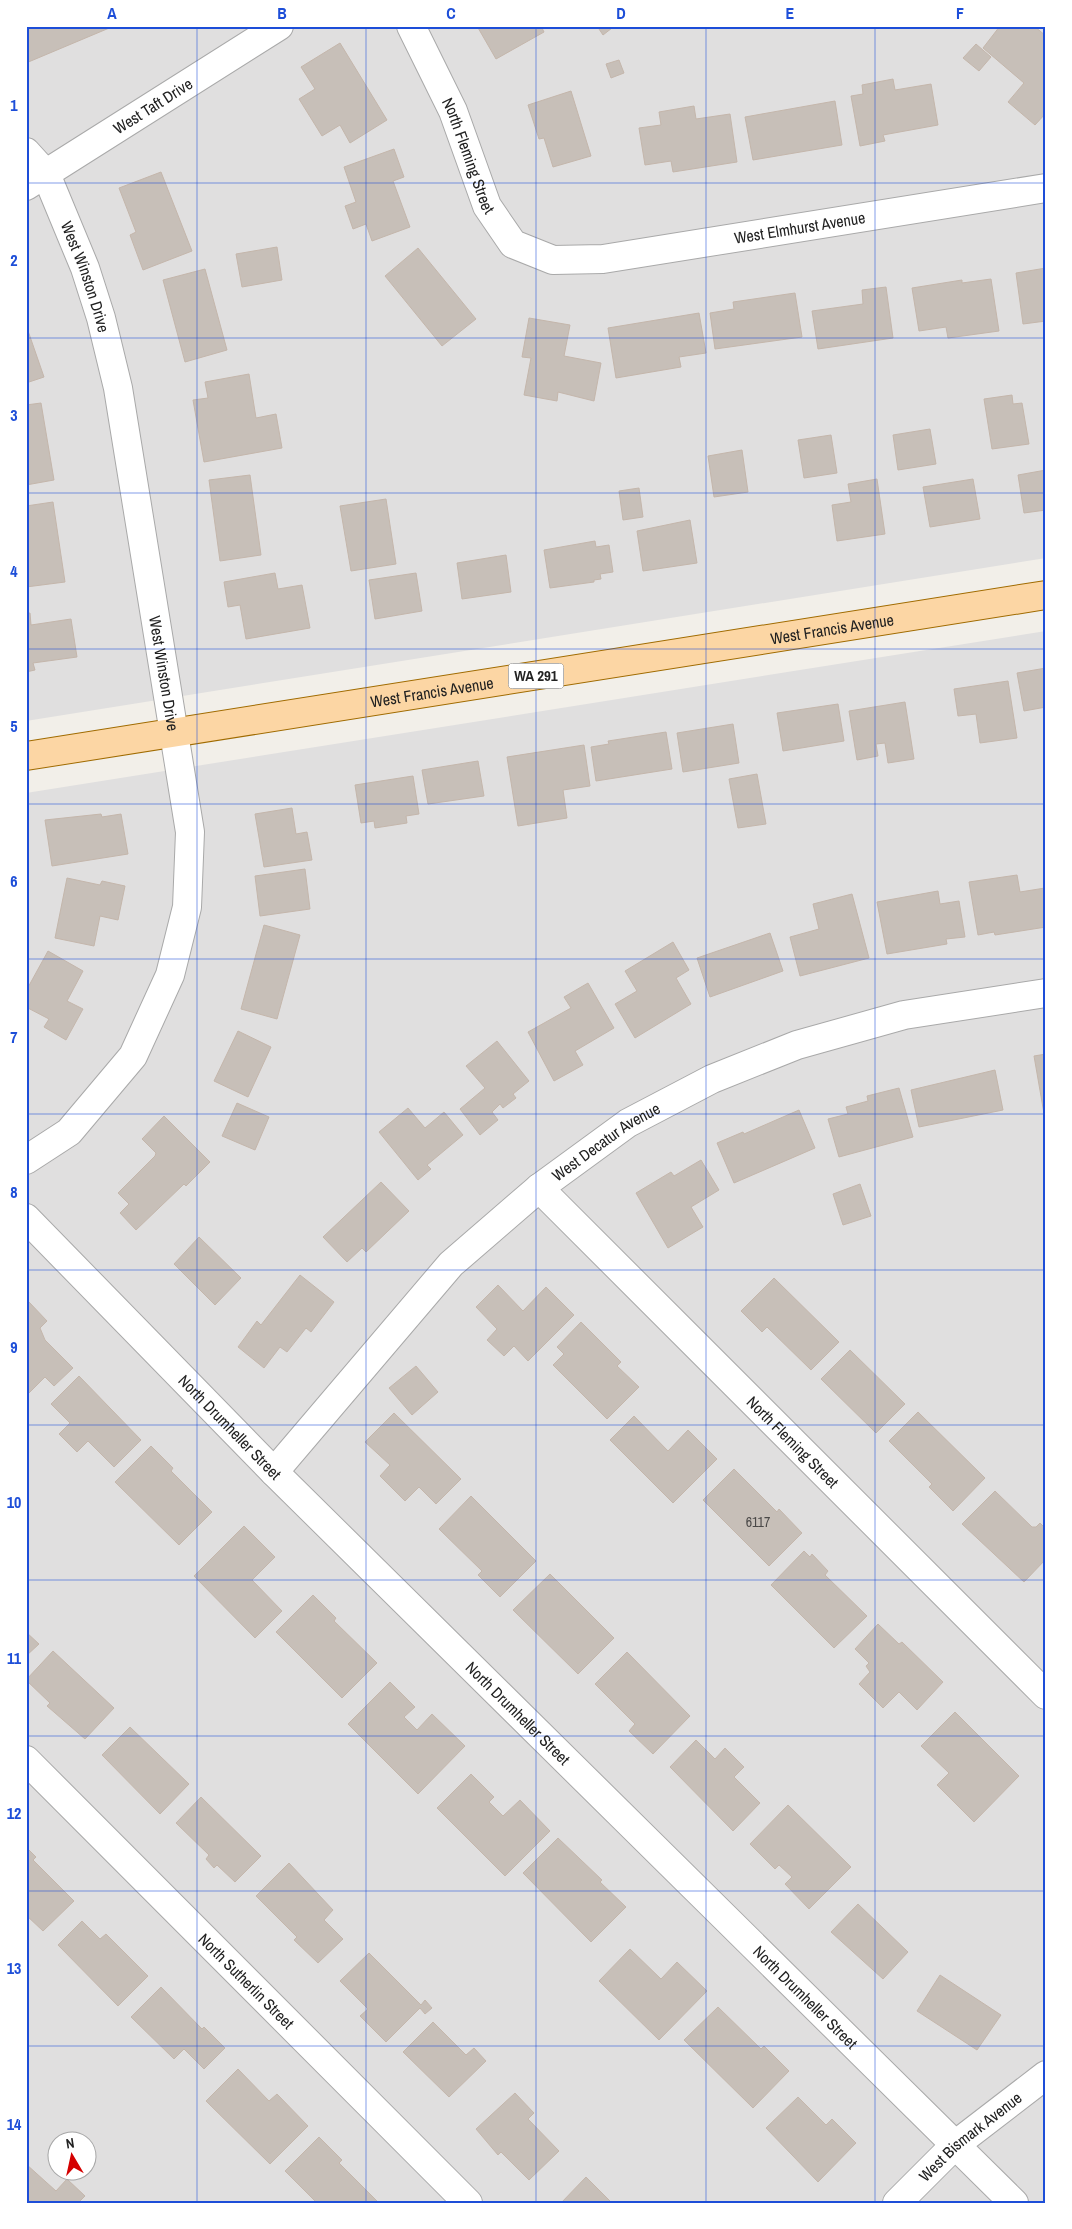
<svg xmlns="http://www.w3.org/2000/svg" width="1072" height="2229" font-family="'Archivo Narrow',sans-serif">
<style>
.residential{fill:#e0dfdf;fill-rule:evenodd}
.building{fill:#c7bfb8;stroke:#c4b6ab}
.lines{fill:none;stroke-linecap:round;stroke-linejoin:round}
.minor-casing{stroke:#a9a9a9;stroke-width:30}
.major-casing{stroke:#a06b00;stroke-width:30}
.minor{stroke:#fff;stroke-width:28}
.major{stroke:#fcd6a4;stroke-width:28}
.grid{fill:none;stroke:#1d4ed8;stroke-width:1;stroke-opacity:0.55}
.labels{text-anchor:middle;stroke-width:4;stroke-linejoin:round;paint-order:stroke}
.number-label{font-size:14px;fill:#4b4948}
.shield{fill:#fff;stroke:#646464;stroke-width:1}
.shield-label{font-size:15px;font-weight:bold;fill:#222}
.street-label{font-size:16px;fill:#222;stroke:#fff}
.neatline{fill:none;stroke:#1d4ed8;stroke-width:2}
.grid-label{font-size:16px;text-anchor:middle;font-weight:bold;fill:#1d4ed8}
</style>
<rect width="100%" height="100%" fill="#f2efe9"/>
<path class="residential" d="M 26,26 L 1046,26 L 1046,558 L 26,721 Z
M 1046,631 L 1046,2203 L 26,2203 L 26,793 ZM 58,2142 L 88,2142 L 88,2172 L 58,2172 Z"/>
<path class="building" d="M 26,26 L 114,26 L 26,63 Z
M 477,26 L 541,26 L 544,32 L 496,59 Z
M 597,26 L 611,26 L 612,28 L 603,35 Z
M 1000,26 L 1034,26 L 1046,36 L 1046,113 L 1035,125 L 1008,102 L 1024,83 L 983,48 Z
M 340,43 L 387,120 L 350,143 L 340,125 L 322,136 L 299,99 L 315,89 L 301,67 Z
M 976,44 L 991,57 L 979,71 L 963,58 Z
M 619,60 L 624,73 L 611,78 L 606,64 Z
M 893,79 L 895,90 L 931,84 L 938,125 L 883,135 L 885,141 L 860,146 L 851,96 L 863,94 L 862,85 Z
M 571,91 L 591,156 L 553,167 L 544,138 L 539,139 L 528,105 Z
M 835,101 L 842,145 L 753,160 L 745,117 Z
M 694,106 L 696,119 L 730,114 L 737,162 L 673,172 L 671,161 L 645,165 L 639,128 L 661,125 L 659,112 Z
M 394,149 L 404,177 L 393,181 L 410,227 L 372,241 L 366,224 L 353,229 L 345,206 L 356,202 L 344,167 Z
M 161,172 L 192,251 L 143,270 L 130,235 L 136,232 L 119,188 Z
M 277,247 L 282,280 L 242,287 L 236,254 Z
M 418,248 L 476,319 L 442,346 L 385,276 Z
M 1046,268 L 1046,321 L 1023,324 L 1016,273 Z
M 205,269 L 227,350 L 185,362 L 163,280 Z
M 991,279 L 999,331 L 948,338 L 946,327 L 919,331 L 912,288 L 962,280 L 962,283 Z
M 886,287 L 893,338 L 818,349 L 812,311 L 863,304 L 862,290 Z
M 795,293 L 802,337 L 715,349 L 710,313 L 734,309 L 733,302 Z
M 699,313 L 706,353 L 679,357 L 681,367 L 616,378 L 608,328 Z
M 529,318 L 570,325 L 564,356 L 601,363 L 594,401 L 558,392 L 557,401 L 524,395 L 531,358 L 522,357 Z
M 26,325 L 44,377 L 26,383 Z
M 249,374 L 256,418 L 276,414 L 282,448 L 204,462 L 193,400 L 208,398 L 205,382 Z
M 1012,395 L 1013,404 L 1022,403 L 1029,444 L 992,449 L 984,399 Z
M 41,403 L 54,480 L 26,485 L 26,405 Z
M 930,429 L 936,464 L 898,470 L 893,435 Z
M 831,435 L 837,473 L 804,478 L 798,440 Z
M 742,450 L 748,492 L 714,497 L 708,456 Z
M 1046,470 L 1046,510 L 1024,513 L 1018,475 Z
M 250,475 L 261,555 L 220,561 L 209,480 Z
M 877,479 L 885,534 L 837,541 L 832,505 L 851,502 L 848,484 Z
M 973,479 L 980,519 L 930,527 L 923,487 Z
M 639,488 L 643,517 L 623,520 L 619,491 Z
M 386,499 L 396,564 L 351,571 L 340,506 Z
M 53,502 L 65,582 L 26,587 L 26,506 Z
M 690,520 L 697,563 L 643,571 L 637,531 Z
M 595,541 L 596,547 L 609,545 L 613,572 L 600,574 L 601,579 L 594,580 L 594,582 L 550,588 L 544,550 Z
M 506,555 L 511,592 L 462,599 L 457,563 Z
M 275,573 L 278,589 L 302,585 L 310,628 L 246,639 L 240,605 L 228,607 L 224,582 Z
M 416,573 L 422,611 L 375,619 L 369,580 Z
M 26,613 L 30,613 L 31,625 L 71,619 L 77,657 L 33,663 L 35,670 L 26,672 Z
M 1046,668 L 1046,707 L 1024,711 L 1017,673 Z
M 1008,681 L 1017,738 L 980,743 L 976,714 L 958,716 L 954,689 Z
M 905,702 L 914,759 L 888,763 L 885,743 L 876,744 L 878,756 L 857,760 L 849,711 Z
M 838,704 L 844,741 L 783,751 L 777,713 Z
M 733,724 L 739,763 L 683,772 L 677,733 Z
M 666,732 L 672,769 L 596,781 L 591,747 L 609,744 L 608,741 Z
M 584,745 L 590,786 L 563,790 L 567,818 L 518,826 L 507,757 Z
M 478,761 L 484,796 L 428,804 L 422,770 Z
M 757,774 L 766,824 L 738,828 L 729,779 Z
M 413,776 L 419,814 L 406,816 L 407,823 L 375,828 L 374,821 L 361,823 L 355,785 Z
M 292,808 L 296,834 L 307,832 L 312,860 L 264,867 L 255,814 Z
M 101,814 L 102,817 L 121,814 L 128,854 L 52,866 L 45,820 Z
M 305,869 L 310,909 L 260,916 L 255,876 Z
M 1017,875 L 1020,892 L 1045,888 L 1046,927 L 995,935 L 994,932 L 978,935 L 969,882 Z
M 67,878 L 100,885 L 102,881 L 125,886 L 118,920 L 100,916 L 94,946 L 55,938 Z
M 938,891 L 940,904 L 959,901 L 965,937 L 946,939 L 947,944 L 887,954 L 877,902 Z
M 852,894 L 869,958 L 800,976 L 790,937 L 819,929 L 813,904 Z
M 264,925 L 300,935 L 277,1019 L 241,1009 Z
M 770,933 L 783,971 L 710,997 L 697,958 Z
M 673,942 L 689,970 L 676,978 L 691,1004 L 635,1038 L 615,1004 L 637,991 L 625,971 Z
M 48,951 L 83,971 L 67,1001 L 83,1009 L 66,1040 L 44,1027 L 49,1019 L 26,1007 L 26,991 Z
M 588,983 L 614,1028 L 575,1051 L 583,1065 L 554,1081 L 528,1032 L 571,1008 L 564,997 Z
M 238,1031 L 271,1047 L 248,1097 L 214,1081 Z
M 497,1041 L 529,1081 L 513,1094 L 516,1098 L 503,1108 L 500,1104 L 492,1112 L 498,1120 L 480,1135 L 460,1109 L 485,1088 L 466,1066 Z
M 1046,1054 L 1046,1125 L 1034,1056 Z
M 995,1070 L 1003,1110 L 919,1127 L 911,1090 Z
M 899,1088 L 913,1137 L 839,1157 L 828,1119 L 848,1114 L 846,1107 L 868,1101 L 867,1096 Z
M 237,1103 L 269,1117 L 255,1150 L 222,1136 Z
M 408,1108 L 425,1128 L 444,1112 L 463,1135 L 427,1165 L 431,1169 L 418,1180 L 379,1132 Z
M 799,1110 L 815,1148 L 734,1183 L 717,1143 L 743,1132 L 744,1134 Z
M 164,1116 L 210,1162 L 186,1186 L 184,1184 L 136,1230 L 120,1213 L 129,1204 L 118,1193 L 155,1156 L 156,1153 L 142,1139 Z
M 701,1160 L 719,1190 L 691,1207 L 703,1227 L 668,1248 L 636,1193 L 671,1172 L 674,1176 Z
M 381,1182 L 409,1211 L 366,1252 L 362,1248 L 347,1262 L 323,1237 Z
M 860,1184 L 871,1216 L 843,1225 L 833,1194 Z
M 199,1237 L 241,1278 L 215,1305 L 174,1264 Z
M 300,1275 L 334,1302 L 311,1332 L 306,1328 L 287,1352 L 280,1347 L 264,1368 L 238,1347 L 257,1321 L 261,1325 Z
M 774,1278 L 839,1342 L 811,1370 L 767,1327 L 762,1332 L 741,1311 Z
M 498,1285 L 523,1311 L 546,1287 L 574,1315 L 528,1361 L 514,1346 L 504,1356 L 487,1340 L 497,1329 L 476,1307 Z
M 29,1302 L 47,1321 L 40,1328 L 45,1340 L 73,1368 L 54,1386 L 45,1377 L 26,1396 L 26,1304 Z
M 581,1322 L 621,1362 L 617,1366 L 639,1387 L 607,1419 L 553,1365 L 564,1354 L 557,1347 Z
M 850,1350 L 905,1404 L 876,1433 L 821,1379 Z
M 416,1366 L 438,1392 L 412,1415 L 389,1388 Z
M 79,1376 L 141,1440 L 114,1467 L 88,1441 L 77,1452 L 59,1434 L 70,1423 L 51,1404 Z
M 918,1412 L 985,1478 L 953,1511 L 929,1487 L 932,1484 L 889,1441 Z
M 394,1413 L 461,1479 L 436,1504 L 419,1487 L 405,1501 L 380,1476 L 390,1465 L 365,1442 Z
M 634,1416 L 668,1451 L 688,1430 L 717,1459 L 673,1503 L 610,1440 Z
M 151,1446 L 173,1468 L 171,1471 L 212,1512 L 179,1545 L 115,1482 Z
M 734,1469 L 777,1512 L 779,1509 L 802,1533 L 769,1566 L 703,1500 Z
M 995,1491 L 1032,1527 L 1036,1527 L 1040,1523 L 1046,1529 L 1046,1559 L 1024,1582 L 962,1524 Z
M 471,1496 L 536,1561 L 500,1597 L 478,1575 L 482,1571 L 439,1529 Z
M 244,1526 L 275,1557 L 252,1580 L 282,1611 L 255,1638 L 194,1576 Z
M 804,1551 L 810,1557 L 812,1554 L 828,1571 L 825,1575 L 867,1616 L 834,1648 L 771,1585 Z
M 550,1574 L 614,1638 L 578,1674 L 513,1610 Z
M 313,1595 L 336,1618 L 334,1621 L 377,1663 L 342,1698 L 276,1632 Z
M 878,1624 L 899,1644 L 902,1642 L 943,1682 L 917,1710 L 899,1692 L 883,1708 L 859,1684 L 870,1672 L 866,1666 L 869,1663 L 855,1649 Z
M 26,1632 L 39,1644 L 26,1656 Z
M 53,1651 L 114,1708 L 85,1739 L 47,1706 L 50,1703 L 26,1680 Z
M 627,1652 L 690,1716 L 653,1754 L 629,1731 L 635,1724 L 595,1684 Z
M 390,1682 L 415,1707 L 404,1717 L 417,1730 L 432,1714 L 465,1746 L 418,1794 L 348,1724 Z
M 955,1712 L 1019,1776 L 974,1822 L 937,1785 L 949,1773 L 921,1746 Z
M 130,1727 L 189,1784 L 160,1814 L 102,1755 Z
M 696,1740 L 715,1759 L 725,1748 L 744,1767 L 734,1777 L 760,1803 L 733,1831 L 670,1767 Z
M 471,1774 L 494,1797 L 489,1802 L 503,1816 L 520,1800 L 550,1831 L 505,1876 L 437,1808 Z
M 201,1797 L 261,1856 L 235,1882 L 217,1865 L 214,1868 L 206,1859 L 209,1855 L 176,1823 Z
M 788,1805 L 851,1867 L 809,1909 L 785,1884 L 792,1877 L 779,1865 L 775,1869 L 750,1844 Z
M 558,1838 L 602,1880 L 600,1882 L 626,1907 L 591,1942 L 523,1873 Z
M 26,1847 L 36,1857 L 33,1860 L 74,1901 L 43,1931 L 26,1915 Z
M 289,1863 L 333,1910 L 324,1920 L 343,1939 L 318,1963 L 294,1940 L 297,1937 L 256,1896 Z
M 858,1904 L 908,1952 L 883,1979 L 831,1932 Z
M 82,1921 L 100,1939 L 106,1934 L 148,1976 L 118,2006 L 58,1945 Z
M 630,1949 L 661,1979 L 677,1962 L 707,1991 L 659,2040 L 599,1981 Z
M 369,1953 L 421,2005 L 425,2000 L 432,2008 L 425,2014 L 420,2008 L 386,2042 L 360,2016 L 368,2009 L 340,1981 Z
M 940,1975 L 1001,2015 L 977,2050 L 917,2011 Z
M 161,1987 L 202,2029 L 204,2027 L 225,2048 L 204,2069 L 184,2049 L 174,2059 L 131,2017 Z
M 718,2007 L 761,2049 L 764,2046 L 789,2071 L 753,2108 L 684,2040 Z
M 433,2022 L 466,2055 L 474,2048 L 486,2061 L 449,2097 L 403,2052 Z
M 238,2069 L 269,2101 L 277,2094 L 308,2126 L 270,2164 L 206,2101 Z
M 515,2093 L 534,2113 L 528,2119 L 559,2151 L 529,2180 L 501,2152 L 498,2155 L 476,2129 Z
M 798,2097 L 826,2125 L 832,2119 L 856,2143 L 818,2182 L 766,2128 Z
M 319,2137 L 342,2160 L 339,2163 L 379,2203 L 317,2203 L 285,2171 Z
M 26,2164 L 56,2191 L 67,2179 L 85,2196 L 78,2203 L 26,2203 Z
M 586,2177 L 612,2203 L 561,2203 Z"/>
<g class="lines">
<defs>
<g id="minor">
<path id="s1" d="M 411,26 L 453,111 L 487,206 L 513,244 L 553,260 L 603,259 L 1046,188"/>
<path id="s2" d="M 26,152 L 46,174 L 85,268 L 101,318 L 118,388 L 190,832 L 187,907 L 170,975 L 133,1056 L 69,1132 L 26,1160"/>
<path id="s3" d="M 26,186 L 279,26"/>
<path id="s4" d="M 539,1188 L 1046,1695"/>
<path id="s5" d="M 26,1218 L 274,1472 L 1014,2203"/>
<path id="s6" d="M 274,1472 L 451,1264 L 539,1188 L 628,1123 L 712,1079 L 797,1045 L 904,1015 L 1046,993"/>
<path id="s7" d="M 26,1760 L 468,2203"/>
<path id="s8" d="M 897,2203 L 955,2145 L 1046,2075"/>
</g>
<g id="major">
<path id="s9" d="M 26,756 L 1046,595"/>
</g>
</defs>
<use href="#minor" class="minor-casing"/>
<use href="#major" class="major-casing"/>
<use href="#minor" class="minor"/>
<use href="#major" class="major"/>
</g>
<path class="grid" d="M 197,26 L 197,2203M 366,26 L 366,2203M 536,26 L 536,2203M 706,26 L 706,2203M 875,26 L 875,2203M 26,183 L 1046,183M 26,338 L 1046,338M 26,493 L 1046,493M 26,649 L 1046,649M 26,804 L 1046,804M 26,959 L 1046,959M 26,1114 L 1046,1114M 26,1270 L 1046,1270M 26,1425 L 1046,1425M 26,1580 L 1046,1580M 26,1736 L 1046,1736M 26,1891 L 1046,1891M 26,2046 L 1046,2046"/>
<g class="labels">
<g class="number-label">
<text x="758" y="1527">6117</text>
</g>
<rect class="shield" x="508.5" y="663.5" width="55" height="25" rx="4"/>
<g class="shield-label">
<text x="536" y="681">WA 291</text>
</g>
<g class="street-label">
<text dy="6" stroke="none"><textPath href="#s3" startOffset="150">West Taft Drive</textPath></text>
<text dy="6" stroke="none"><textPath href="#s1" startOffset="142">North Fleming Street</textPath></text>
<text dy="6" stroke="none"><textPath href="#s1" startOffset="534">West Elmhurst Avenue</textPath></text>
<text dy="6" stroke="none"><textPath href="#s2" startOffset="140">West Winston Drive</textPath></text>
<text dy="6" stroke="none"><textPath href="#s9" startOffset="816">West Francis Avenue</textPath></text>
<text dy="6" stroke="none"><textPath href="#s2" startOffset="545">West Winston Drive</textPath></text>
<text dy="6" stroke="none"><textPath href="#s9" startOffset="411">West Francis Avenue</textPath></text>
<text dy="6" stroke="none"><textPath href="#s6" startOffset="471">West Decatur Avenue</textPath></text>
<text dy="6" stroke="none"><textPath href="#s5" startOffset="292">North Drumheller Street</textPath></text>
<text dy="6" stroke="none"><textPath href="#s4" startOffset="359">North Fleming Street</textPath></text>
<text dy="6" stroke="none"><textPath href="#s5" startOffset="698">North Drumheller Street</textPath></text>
<text dy="6" stroke="none"><textPath href="#s7" startOffset="312">North Sutherlin Street</textPath></text>
<text dy="6" stroke="none"><textPath href="#s5" startOffset="1102">North Drumheller Street</textPath></text>
<text dy="6" stroke="none"><textPath href="#s8" startOffset="99">West Bismark Avenue</textPath></text>
</g>
</g>
<rect width="1072" height="2229" fill="none" stroke="#ffffff" stroke-width="55"/>
<g transform="translate(72 2156) rotate(351)"><circle r="24" fill="#ffffff" stroke="#a7a7a7"/>
<path d="M0-4L9 19L0 12L-9 19Z" fill="#d40000"/>
<text y="-8" font-size="14" font-weight="bold" text-anchor="middle" fill="#222222">N</text>
</g>
<rect x="28" y="28" width="1016" height="2174" class="neatline"/>
<g class="grid-label">
<text x="112" y="19">A</text>
<text x="282" y="19">B</text>
<text x="451" y="19">C</text>
<text x="621" y="19">D</text>
<text x="790" y="19">E</text>
<text x="960" y="19">F</text>
<text x="14" y="111">1</text>
<text x="14" y="266">2</text>
<text x="14" y="421">3</text>
<text x="14" y="577">4</text>
<text x="14" y="732">5</text>
<text x="14" y="887">6</text>
<text x="14" y="1043">7</text>
<text x="14" y="1198">8</text>
<text x="14" y="1353">9</text>
<text x="14" y="1508">10</text>
<text x="14" y="1664">11</text>
<text x="14" y="1819">12</text>
<text x="14" y="1974">13</text>
<text x="14" y="2130">14</text>
</g>
</svg>
